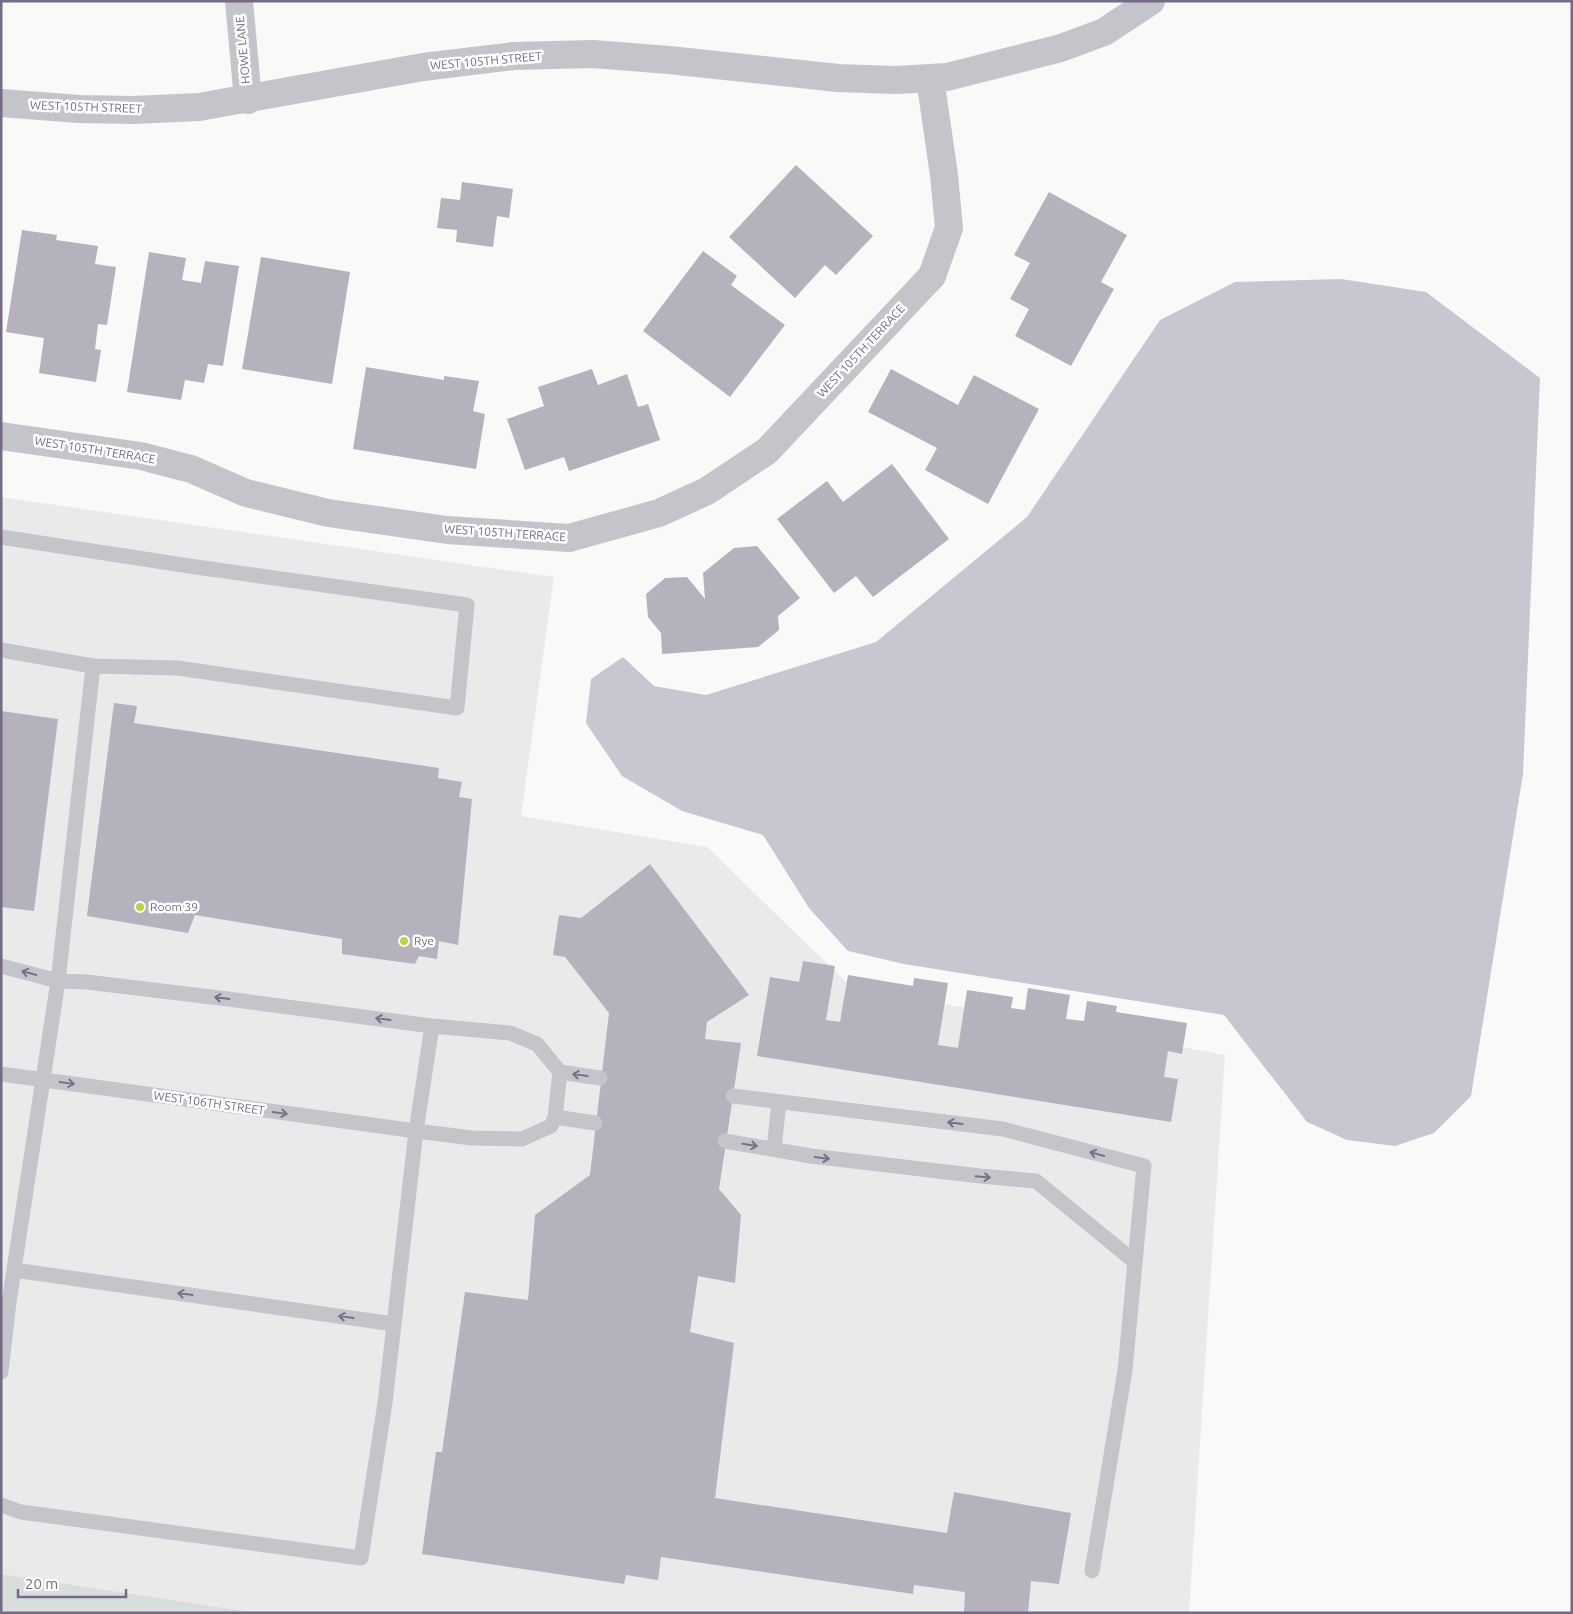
<svg xmlns="http://www.w3.org/2000/svg" width="1573" height="1614" font-family="Ubuntu,sans-serif">
<style>
.built{fill:#eaeaeb}
.green{fill:#d7dedb}
.water{fill:#c8c6d1}
.building{fill:#b5b1bd}
.lines{fill:none;stroke-linecap:round;stroke-linejoin:round}
.lane{stroke:#c6c4cb;stroke-width:15}
.street{stroke:#c6c4cb;stroke-width:28}
.oneway{stroke:#796f89}
.poi-dot{fill:#bdd43d;stroke:#fff;stroke-width:2}
.labels{text-anchor:middle;stroke-width:5;stroke-linejoin:round;paint-order:stroke}
.street-label{font-size:12px;fill:#756b86;stroke:#fff}
.poi-label{font-size:12px;fill:#756b86;stroke:#fff;text-anchor:start}
</style>
<rect width="100%" height="100%" fill="#f8faf8"/>
<path class="built" d="M 1,497 L 554,577 L 521,816 L 707,847 L 851,987 L 1225,1055 L 1189,1613 L 258,1613 L 1,1574 Z"/>
<path class="green" d="M 1,1574 L 258,1613 L 1,1613 Z"/>
<path class="water" d="M 1341,279 L 1426,292 L 1540,378 L 1523,774 L 1471,1096 L 1434,1133 L 1395,1146 L 1347,1140 L 1307,1122 L 1224,1015 L 904,964 L 848,951 L 809,908 L 763,835 L 682,811 L 622,776 L 586,723 L 591,679 L 623,657 L 654,686 L 706,695 L 876,642 L 1027,517 L 1160,320 L 1235,282 Z"/>
<path class="building" d="M 796,165 L 873,236 L 836,275 L 825,265 L 795,298 L 729,237 Z
M 462,182 L 513,189 L 509,218 L 497,216 L 493,247 L 456,242 L 457,230 L 437,228 L 441,198 L 460,200 Z
M 1049,192 L 1127,235 L 1101,282 L 1114,289 L 1071,366 L 1015,336 L 1029,309 L 1010,299 L 1030,263 L 1014,255 Z
M 22,230 L 57,235 L 56,240 L 98,246 L 95,264 L 116,267 L 107,325 L 98,324 L 95,349 L 101,350 L 96,382 L 39,373 L 44,338 L 6,332 Z
M 703,251 L 737,276 L 731,285 L 785,325 L 730,397 L 643,331 Z
M 149,252 L 186,258 L 182,280 L 201,283 L 205,261 L 239,266 L 223,366 L 208,364 L 204,383 L 185,380 L 181,400 L 127,392 Z
M 261,257 L 350,272 L 332,384 L 242,369 Z
M 366,367 L 444,380 L 444,376 L 479,381 L 473,411 L 485,414 L 476,469 L 353,449 Z
M 592,369 L 598,385 L 627,374 L 638,407 L 648,404 L 660,440 L 569,471 L 564,457 L 525,470 L 507,419 L 544,406 L 538,387 Z
M 891,369 L 958,405 L 974,375 L 1039,409 L 988,504 L 925,470 L 937,448 L 868,412 Z
M 892,464 L 949,539 L 873,597 L 856,576 L 834,593 L 777,519 L 827,481 L 843,502 Z
M 757,546 L 800,598 L 778,616 L 779,630 L 758,647 L 662,654 L 661,633 L 648,617 L 646,594 L 665,578 L 687,577 L 705,599 L 703,573 L 734,548 Z
M 114,703 L 137,706 L 134,723 L 439,768 L 438,778 L 462,782 L 459,797 L 472,799 L 458,945 L 439,941 L 437,959 L 419,956 L 415,964 L 342,954 L 342,939 L 195,915 L 188,933 L 87,916 Z
M 1,711 L 58,719 L 34,911 L 1,907 Z
M 650,864 L 749,995 L 707,1022 L 705,1039 L 741,1043 L 719,1189 L 741,1215 L 735,1283 L 698,1276 L 690,1332 L 734,1343 L 715,1498 L 947,1533 L 954,1492 L 1071,1513 L 1059,1584 L 1031,1581 L 1028,1613 L 964,1613 L 965,1592 L 914,1585 L 913,1594 L 661,1557 L 658,1580 L 626,1575 L 624,1584 L 422,1554 L 436,1452 L 442,1452 L 465,1292 L 528,1300 L 535,1215 L 590,1175 L 609,1013 L 565,957 L 553,955 L 559,915 L 581,918 Z
M 803,961 L 835,966 L 826,1020 L 840,1022 L 848,975 L 913,986 L 914,978 L 948,983 L 938,1045 L 958,1048 L 967,990 L 1013,997 L 1011,1008 L 1025,1010 L 1028,988 L 1070,995 L 1066,1019 L 1084,1021 L 1087,1001 L 1117,1006 L 1116,1012 L 1187,1023 L 1182,1054 L 1168,1051 L 1164,1077 L 1178,1079 L 1171,1122 L 757,1056 L 770,977 L 799,982 Z"/>
<g class="lines">
<path class="lane" d="M 1,537 L 196,567 L 467,605 L 457,708 L 177,668 L 93,666 L 1,650
M 1,966 L 58,981 L 87,982 L 228,999 L 432,1026
M 560,1072 L 600,1078
M 1,1074 L 416,1131 L 472,1138 L 522,1139 L 551,1126 L 555,1117 L 560,1072 L 537,1044 L 510,1033 L 432,1026 L 416,1131 L 385,1403 L 361,1558 L 21,1512 L 1,1505
M 733,1096 L 1003,1129 L 1144,1166 L 1125,1370 L 1092,1571
M 555,1117 L 595,1123
M 725,1141 L 811,1156 L 980,1176 L 1036,1181 L 1135,1262
M 774,1149 L 779,1102
M 14,1270 L 394,1324
M 1,1372 L 9,1302 L 58,981 L 93,666"/>
<path class="street" d="M 239,1 L 248,100
M 1,103 L 79,109 L 133,110 L 199,107 L 423,67 L 514,56 L 593,54 L 669,60 L 838,78 L 896,80 L 947,77 L 1061,48 L 1104,32 L 1151,1
M 1,436 L 141,456 L 191,469 L 246,493 L 328,513 L 447,530 L 569,538 L 659,513 L 707,491 L 767,451 L 932,276 L 949,228 L 944,175 L 930,78"/>
</g>
<defs><path id="oneway-shaft" d="M-6 0H5M1.5-3L5.5 0L1.5 3" fill="none" stroke-width="1.6" stroke-linecap="round" stroke-linejoin="round" transform="scale(1.25)"/></defs>
<g class="oneway">
<use href="#oneway-shaft" transform="translate(29 973) rotate(-165)"/>
<use href="#oneway-shaft" transform="translate(222 998) rotate(-173)"/>
<use href="#oneway-shaft" transform="translate(383 1019) rotate(-172)"/>
<use href="#oneway-shaft" transform="translate(580 1075) rotate(-172)"/>
<use href="#oneway-shaft" transform="translate(67 1083) rotate(8)"/>
<use href="#oneway-shaft" transform="translate(280 1113) rotate(8)"/>
<use href="#oneway-shaft" transform="translate(955 1123) rotate(-173)"/>
<use href="#oneway-shaft" transform="translate(750 1145) rotate(10)"/>
<use href="#oneway-shaft" transform="translate(1097 1154) rotate(-165)"/>
<use href="#oneway-shaft" transform="translate(822 1158) rotate(7)"/>
<use href="#oneway-shaft" transform="translate(983 1177) rotate(5)"/>
<use href="#oneway-shaft" transform="translate(185 1294) rotate(-172)"/>
<use href="#oneway-shaft" transform="translate(346 1317) rotate(-172)"/>
</g>
<g class="poi-dot">
<circle cx="140" cy="907" r="5"/>
<circle cx="404" cy="941" r="5"/>
</g>
<g class="labels">
<g class="street-label">
<text transform="translate(243 50) rotate(-95)" y="4">HOWE LANE</text>
<text transform="translate(486 61) rotate(-5)" y="4">WEST 105TH STREET</text>
<text transform="translate(86 107) rotate(2)" y="4">WEST 105TH STREET</text>
<text transform="translate(861 351) rotate(-47)" y="4">WEST 105TH TERRACE</text>
<text transform="translate(95 450) rotate(9)" y="4">WEST 105TH TERRACE</text>
<text transform="translate(505 533) rotate(4)" y="4">WEST 105TH TERRACE</text>
<text transform="translate(209 1103) rotate(8)" y="4">WEST 106TH STREET</text>
</g>
<g class="poi-label">
<text x="150" y="911">Room 39</text>
<text x="414" y="945">Rye</text>
</g>
</g>
<rect width="1573" height="1614" fill="none" stroke="#756b86" stroke-width="5"/>
<path d="M18 1589v8h108v-8" fill="none" stroke="#756b86" stroke-width="2.5"/>
<text x="25" y="1589" font-size="15" fill="#756b86" stroke="#ffffff" stroke-width="4" paint-order="stroke">20 m</text>
</svg>
